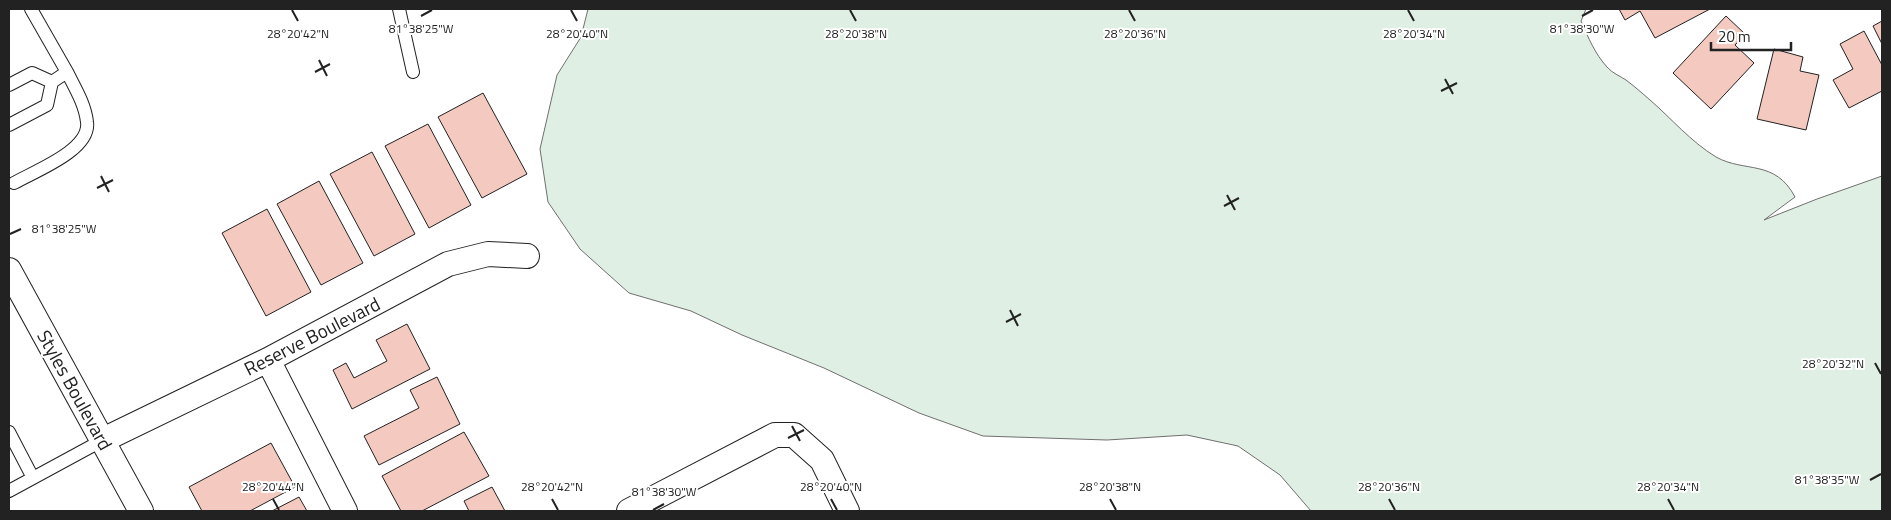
<svg xmlns="http://www.w3.org/2000/svg" width="1891" height="520" font-family="'Titillium Web',sans-serif">
<style>
.green{fill:#e0efe3;stroke:#6f6f6f}
.building{fill:#f3c9c0;stroke:#222}
.lines{fill:none;stroke-linecap:round;stroke-linejoin:round}
.lane-casing{stroke:#222;stroke-width:14}
.street-casing{stroke:#222;stroke-width:26}
.lane{stroke:#fff;stroke-width:12}
.street{stroke:#fff;stroke-width:24}
.ticks{fill:none;stroke:#222;stroke-width:2}
.labels{text-anchor:middle;stroke-width:4;stroke-linejoin:round;paint-order:stroke}
.street-label{font-size:19px;fill:#222;stroke:#fff}
.ticks-label{font-size:12px;text-anchor:middle;fill:#222;stroke:#fff;stroke-width:4;stroke-linejoin:round;paint-order:stroke}
</style>
<rect width="100%" height="100%" fill="#fff"/>
<path class="green" d="M 588,9 L 1586,9 L 1581,21 C 1588,37 1595,54 1607,67 C 1612,73 1620,76 1626,80 C 1634,86 1642,93 1650,100 C 1672,119 1690,141 1716,157 C 1745,173 1775,159 1795,197 L 1764,220 L 1817,199 L 1882,176 L 1882,511 L 1311,511 L 1280,475 L 1238,446 L 1187,435 L 1107,440 L 983,436 L 919,413 L 824,368 L 742,335 L 691,311 L 629,293 L 580,249 L 548,202 L 540,149 L 557,75 L 581,37 Z"/>
<path class="building" d="M 1619,9 L 1710,9 L 1655,38 L 1640,11 L 1625,20 Z
M 1726,16 L 1745,34 L 1735,45 L 1754,63 L 1711,109 L 1673,73 Z
M 1882,21 L 1882,44 L 1873,26 Z
M 1864,31 L 1882,65 L 1882,91 L 1849,108 L 1833,80 L 1853,69 L 1840,44 Z
M 1774,49 L 1803,57 L 1800,71 L 1819,75 L 1806,130 L 1757,119 Z
M 483,93 L 527,174 L 482,198 L 438,117 Z
M 428,124 L 471,205 L 429,228 L 385,146 Z
M 372,152 L 415,234 L 374,256 L 330,174 Z
M 319,181 L 363,263 L 321,285 L 277,204 Z
M 267,209 L 311,292 L 266,316 L 222,233 Z
M 407,324 L 430,369 L 352,409 L 333,370 L 346,363 L 354,378 L 387,361 L 376,340 Z
M 437,377 L 460,424 L 379,465 L 364,436 L 419,408 L 410,390 Z
M 464,432 L 489,476 L 422,511 L 401,511 L 382,476 Z
M 271,443 L 295,487 L 250,511 L 202,511 L 189,487 Z
M 492,487 L 505,511 L 469,511 L 464,501 Z
M 299,497 L 307,511 L 272,511 Z"/>
<g class="lines">
<defs>
<path id="lane" d="M 399,9 L 413,72
M 9,85 L 32,73 L 52,82
M 9,125 L 47,105 L 52,82 L 67,72 L 31,9
M 14,183 C 35,171 91,150 87,122 C 85,104 75,88 67,72
M 9,432 L 33,478
M 9,491 L 103,440"/>
<path id="street" d="M 9,270 L 141,511
M 268,360 L 345,511
M 103,440 L 268,360 L 448,264 L 488,254 L 527,256
M 629,511 L 775,435 L 794,435 L 822,460 L 847,511"/>
</defs>
<use href="#lane" class="lane-casing"/>
<use href="#street" class="street-casing"/>
<use href="#lane" class="lane"/>
<use href="#street" class="street"/>
</g>
<path class="ticks" d="M 292,10 L 298,21M 571,10 L 577,21M 850,10 L 856,21M 1129,10 L 1135,21M 1408,10 L 1414,21M 421,16 L 432,10M 1582,16 L 1593,10M 319,60 L 327,76M 315,72 L 330,64M 1445,79 L 1453,94M 1441,91 L 1457,83M 101,176 L 109,192M 97,188 L 113,180M 1227,195 L 1235,210M 1224,206 L 1239,198M 10,234 L 21,229M 1010,310 L 1018,326M 1006,322 L 1021,314M 1875,363 L 1881,374M 792,426 L 800,441M 788,438 L 804,430M 1870,480 L 1881,474M 273,499 L 279,510M 552,499 L 558,510M 831,499 L 837,510M 1110,499 L 1116,510M 1389,499 L 1395,510M 1668,499 L 1674,510M 653,510 L 664,504"/>
<g class="labels">
<g class="street-label">
<text transform="translate(312 336) rotate(-27)" y="7">Reserve Boulevard</text>
<text transform="translate(75 390) rotate(61)" y="7">Styles Boulevard</text>
</g>
</g>
<g class="ticks-label">
<text x="421" y="33">81°38'25"W</text>
<text x="1582" y="33">81°38'30"W</text>
<text x="298" y="38">28°20'42"N</text>
<text x="577" y="38">28°20'40"N</text>
<text x="856" y="38">28°20'38"N</text>
<text x="1135" y="38">28°20'36"N</text>
<text x="1414" y="38">28°20'34"N</text>
<text x="64" y="233">81°38'25"W</text>
<text x="1833" y="368">28°20'32"N</text>
<text x="1827" y="484">81°38'35"W</text>
<text x="273" y="491">28°20'44"N</text>
<text x="552" y="491">28°20'42"N</text>
<text x="831" y="491">28°20'40"N</text>
<text x="1110" y="491">28°20'38"N</text>
<text x="1389" y="491">28°20'36"N</text>
<text x="1668" y="491">28°20'34"N</text>
<text x="664" y="496">81°38'30"W</text>
</g>
<rect width="1891" height="520" fill="none" stroke="#222222" stroke-width="20"/>
<path d="M1711 42v8h80v-8" fill="none" stroke="#222222" stroke-width="2.5"/>
<text x="1718" y="42" font-size="15" fill="#222222" stroke="#ffffff" stroke-width="4" paint-order="stroke">20 m</text>
</svg>
